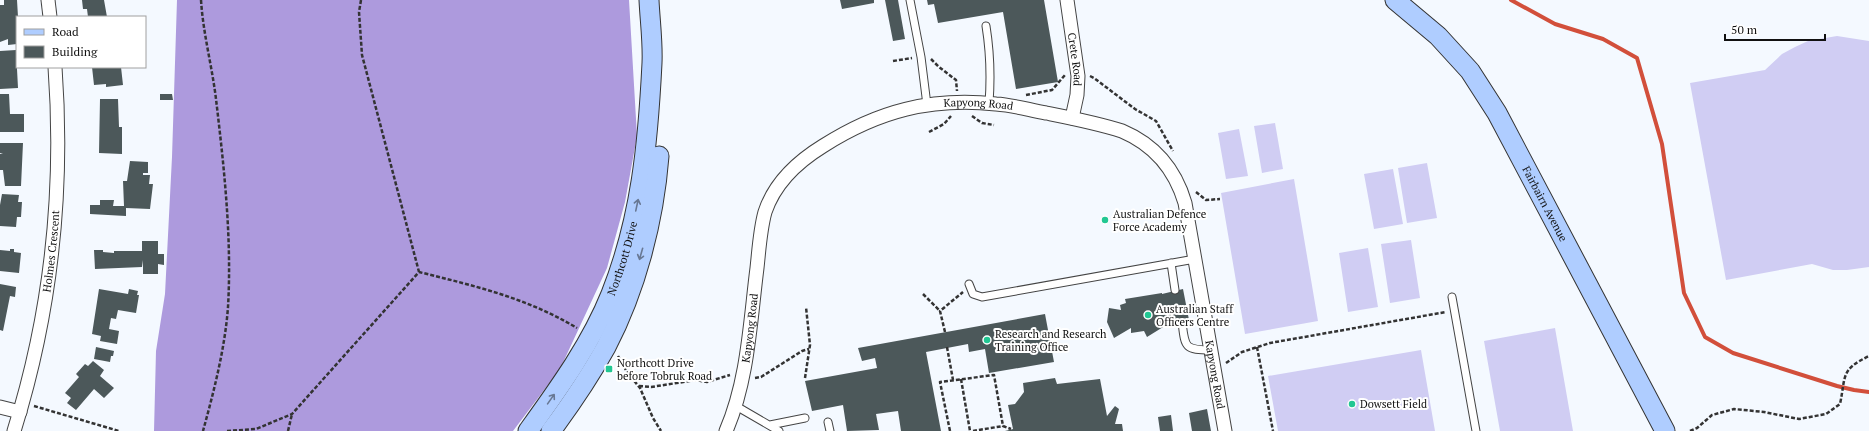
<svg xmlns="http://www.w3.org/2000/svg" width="1869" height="431" font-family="'PT Serif',serif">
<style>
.forest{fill:#ad9add}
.pitch{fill:#d0cdf3}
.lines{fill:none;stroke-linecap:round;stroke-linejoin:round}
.stream{stroke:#d24f3b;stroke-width:4}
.building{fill:#4c585a}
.lane-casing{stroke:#444;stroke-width:9}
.street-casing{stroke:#444;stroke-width:15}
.secondary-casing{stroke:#333;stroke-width:21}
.path{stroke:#333;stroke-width:2.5;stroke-dasharray:4 2;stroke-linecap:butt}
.lane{stroke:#fff;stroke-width:7}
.street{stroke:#fff;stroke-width:13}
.secondary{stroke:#afcdff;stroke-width:19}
.oneway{stroke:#687894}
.poi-dot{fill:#22c793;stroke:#fff;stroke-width:1.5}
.labels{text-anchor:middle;stroke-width:4;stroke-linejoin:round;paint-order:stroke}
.street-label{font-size:11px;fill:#111;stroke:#fff}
.poi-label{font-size:11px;fill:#111;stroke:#fff;text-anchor:start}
</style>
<rect width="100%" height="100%" fill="#f4f9ff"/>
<path class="forest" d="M 177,0 L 629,0 L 637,136 L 625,202 L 607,268 L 560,369 L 513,431 L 154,431 L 156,351 L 165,294 L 172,157 Z"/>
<path class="pitch" d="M 1837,36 L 1869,41 L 1869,267 L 1847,270 L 1833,270 L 1812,264 L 1726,280 L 1690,83 L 1765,70 L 1782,54 L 1795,47 L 1808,41 Z
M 1275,123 L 1283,169 L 1262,173 L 1254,126 Z
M 1239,129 L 1248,176 L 1226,179 L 1218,133 Z
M 1427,163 L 1437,218 L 1407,223 L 1398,168 Z
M 1393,169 L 1403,224 L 1374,229 L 1364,174 Z
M 1294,179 L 1318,321 L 1245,334 L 1221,193 Z
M 1411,240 L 1420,298 L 1390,303 L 1381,244 Z
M 1368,248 L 1378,307 L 1348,312 L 1339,253 Z
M 1555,328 L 1573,431 L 1500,431 L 1484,341 Z
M 1421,350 L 1435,431 L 1278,431 L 1268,376 Z"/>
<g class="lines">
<path class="stream" d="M 1511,0 L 1555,24 L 1603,39 L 1637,58 L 1662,144 L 1684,293 L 1705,337 L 1733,353 L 1837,386 L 1854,390 L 1869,392"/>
</g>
<path class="building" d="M 4,0 L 17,0 L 18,17 L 17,17 L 17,44 L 8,45 L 8,39 L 0,42 L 0,5 L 4,5 Z
M 82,0 L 104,0 L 107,17 L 88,17 L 87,9 L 83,9 Z
M 840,0 L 874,0 L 874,3 L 842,9 Z
M 885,0 L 898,0 L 905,39 L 893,41 Z
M 927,0 L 1044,0 L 1058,82 L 1016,89 L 1003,12 L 938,23 L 934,4 L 928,5 Z
M 16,50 L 18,88 L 0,89 L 0,51 Z
M 92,67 L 121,67 L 123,85 L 106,87 L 106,84 L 94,85 Z
M 0,94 L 9,94 L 10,114 L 24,114 L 24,132 L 0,132 Z
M 160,94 L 172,94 L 173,100 L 160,100 Z
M 100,99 L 118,99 L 119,127 L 122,127 L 122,154 L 99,153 Z
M 0,143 L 23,143 L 21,186 L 5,186 L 3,170 L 0,170 L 0,154 L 3,153 L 0,153 Z
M 130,161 L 148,162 L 148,173 L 143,173 L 143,175 L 150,175 L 149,184 L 153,184 L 150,209 L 126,208 L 126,216 L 90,214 L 90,205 L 100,205 L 100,200 L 114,200 L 113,206 L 124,206 L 123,181 L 127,181 Z
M 2,194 L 19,195 L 18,202 L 22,202 L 21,217 L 17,217 L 16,227 L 0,226 L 0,205 Z
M 142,241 L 158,241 L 158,254 L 164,254 L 164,265 L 158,264 L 158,274 L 143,274 L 143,260 L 142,267 L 95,269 L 94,250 L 103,250 L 103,252 L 114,253 L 114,251 L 142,251 Z
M 10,249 L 14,249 L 14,252 L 21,253 L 19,273 L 0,271 L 0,250 L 10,251 Z
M 0,284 L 16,287 L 15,297 L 10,296 L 3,331 L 0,330 Z
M 99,289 L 128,294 L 129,289 L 138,291 L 137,295 L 139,295 L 136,313 L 118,310 L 116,319 L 111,318 L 109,329 L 119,331 L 117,344 L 100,341 L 101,336 L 92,334 Z
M 1183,289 L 1189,320 L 1167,322 L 1168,324 L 1147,337 L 1144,331 L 1131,333 L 1131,328 L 1114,338 L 1107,322 L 1109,308 L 1121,310 L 1120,305 L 1126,303 L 1125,299 L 1162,293 L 1162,294 Z
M 1045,314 L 1054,362 L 989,373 L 985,349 L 969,352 L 968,344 L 926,352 L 941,431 L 901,431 L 898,411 L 876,414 L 879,430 L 847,431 L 843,405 L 812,411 L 805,381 L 877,368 L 875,358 L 862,361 L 858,348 Z
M 96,347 L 114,351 L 113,356 L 111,356 L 110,362 L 94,359 Z
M 93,361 L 104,370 L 100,376 L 114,388 L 104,398 L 94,389 L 76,410 L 67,403 L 71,398 L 65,393 L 79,377 L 76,374 L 85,364 L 88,366 Z
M 1055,378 L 1057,384 L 1100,379 L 1107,416 L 1115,406 L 1119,409 L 1115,424 L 1122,424 L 1123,431 L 1005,431 L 1013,429 L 1008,405 L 1015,404 L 1024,392 L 1023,383 Z
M 1207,409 L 1211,431 L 1192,431 L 1189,413 Z
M 1171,415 L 1173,431 L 1160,431 L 1158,417 Z"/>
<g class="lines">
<defs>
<path id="lane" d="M 910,0 L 921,57 L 927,105
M 986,26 C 990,51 991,77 989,103
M 1171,263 L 1175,290
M 969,284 L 973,294 L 982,297 L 1195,259
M 1452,297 L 1476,431
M 1182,322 C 1185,347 1184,350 1211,350
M 736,406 L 779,431
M 828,422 L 830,431
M 770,425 L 805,418"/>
<g id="street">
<path d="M 48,0 L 50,17"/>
<path id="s1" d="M 1067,0 L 1078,76 L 1077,95 L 1072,118"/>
<path d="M 0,407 L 20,412"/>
<path id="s2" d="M 14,431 C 51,313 64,190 55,67"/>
<path id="s3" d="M 726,431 C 748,380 750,323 757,268 C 759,250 760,230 765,212 C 775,182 797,162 823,146 C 878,111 931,97 996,104 C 1013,105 1029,110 1046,113 C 1071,118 1097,123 1122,131 C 1155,145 1175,169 1185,203 L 1225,431"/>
</g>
<g id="secondary">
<path id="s4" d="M 1395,0 L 1438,36 L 1470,71 L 1497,113 L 1665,431"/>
<path id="s5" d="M 528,431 C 559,388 591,344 611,294 C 641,218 648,144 652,63 C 653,43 650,21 649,0"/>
<path d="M 551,431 C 571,404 590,376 606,347 C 636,289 654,221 659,156"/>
</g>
</defs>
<use href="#lane" class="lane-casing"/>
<use href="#street" class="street-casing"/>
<use href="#secondary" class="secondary-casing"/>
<path class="path" d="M 201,0 C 203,33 212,66 216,99 C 224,167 232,238 228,307 C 225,348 214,391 203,431
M 361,0 L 359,12 L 362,55 L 419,272
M 931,59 L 939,67 L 956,80 L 957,91
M 893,61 L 912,58
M 1090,76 L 1094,78 L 1135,109 L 1156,121 L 1173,151
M 1026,95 L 1052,90 L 1065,75
M 972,116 L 982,123 L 994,125
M 929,132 L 944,124 L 951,116
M 1196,192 L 1206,200 L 1220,199
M 923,294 L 940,311
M 945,332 L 940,311 L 963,292
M 947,347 L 953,380
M 1257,347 L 1273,431
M 618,356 L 627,372 L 640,388 L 653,418 L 661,431
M 1226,363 L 1242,352 L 1270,343 L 1446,312
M 755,378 L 761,377 L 802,351 L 809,349
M 805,378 L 810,345 L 806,307
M 961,379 L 970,431
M 639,386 L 651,387 L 696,380 L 707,382 L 730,375
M 34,406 L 119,431
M 227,431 L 256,429 L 292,414 L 419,272 C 475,286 527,298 577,328
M 288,431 L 292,414
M 950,431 L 940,382 L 994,375 L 1003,426 L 1011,429
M 973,431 L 1003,426
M 1690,431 L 1697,428 L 1712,415 L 1734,409 L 1764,412 L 1799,419 L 1826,414 L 1840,404 C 1846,376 1840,370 1869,356"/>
<use href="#lane" class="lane"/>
<use href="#street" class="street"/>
<use href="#secondary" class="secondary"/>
</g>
<defs><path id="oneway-shaft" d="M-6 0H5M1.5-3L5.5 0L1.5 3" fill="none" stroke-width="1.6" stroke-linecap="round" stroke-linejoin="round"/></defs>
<g class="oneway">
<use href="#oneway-shaft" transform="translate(637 205) rotate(-78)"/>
<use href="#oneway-shaft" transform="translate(641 254) rotate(106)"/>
<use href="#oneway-shaft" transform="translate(551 399) rotate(-55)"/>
</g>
<g class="poi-dot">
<circle cx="1105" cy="220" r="4"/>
<circle cx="1148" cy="315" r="4"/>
<circle cx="987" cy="340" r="4"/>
<rect x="605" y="365" width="8" height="8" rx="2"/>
<circle cx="1352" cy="404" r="4"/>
</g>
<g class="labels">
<g class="street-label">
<text dy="4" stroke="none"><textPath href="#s1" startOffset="60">Crete Road</textPath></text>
<text dy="4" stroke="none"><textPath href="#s3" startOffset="477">Kapyong Road</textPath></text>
<text dy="4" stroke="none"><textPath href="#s4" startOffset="256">Fairbairn Avenue</textPath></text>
<text dy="4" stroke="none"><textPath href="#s2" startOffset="184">Holmes Crescent</textPath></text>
<text dy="4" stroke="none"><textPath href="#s5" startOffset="198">Northcott Drive</textPath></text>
<text dy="4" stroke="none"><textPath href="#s3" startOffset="106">Kapyong Road</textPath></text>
<text dy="4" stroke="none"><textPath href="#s3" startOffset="897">Kapyong Road</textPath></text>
</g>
<g class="poi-label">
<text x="1113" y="218">Australian Defence<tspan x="1113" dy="13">Force Academy</tspan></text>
<text x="1156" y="313">Australian Staff<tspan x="1156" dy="13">Officers Centre</tspan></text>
<text x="995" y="338">Research and Research<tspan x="995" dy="13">Training Office</tspan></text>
<text x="617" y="367">Northcott Drive<tspan x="617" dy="13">before Tobruk Road</tspan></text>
<text x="1360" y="408">Dowsett Field</text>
</g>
</g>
<rect x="16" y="16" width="130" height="52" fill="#ffffff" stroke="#a0a0a0"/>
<rect x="24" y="29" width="20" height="6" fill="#afcdff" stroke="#a0a0a0"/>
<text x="52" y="36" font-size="12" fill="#111111">Road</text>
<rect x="24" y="46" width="20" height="12" fill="#4c585a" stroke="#a0a0a0"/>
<text x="52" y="56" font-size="12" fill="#111111">Building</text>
<path d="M1725 34v6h100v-6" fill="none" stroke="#111111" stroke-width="2"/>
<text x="1731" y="34" font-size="12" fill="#111111" stroke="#ffffff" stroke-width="3" paint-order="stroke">50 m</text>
</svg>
